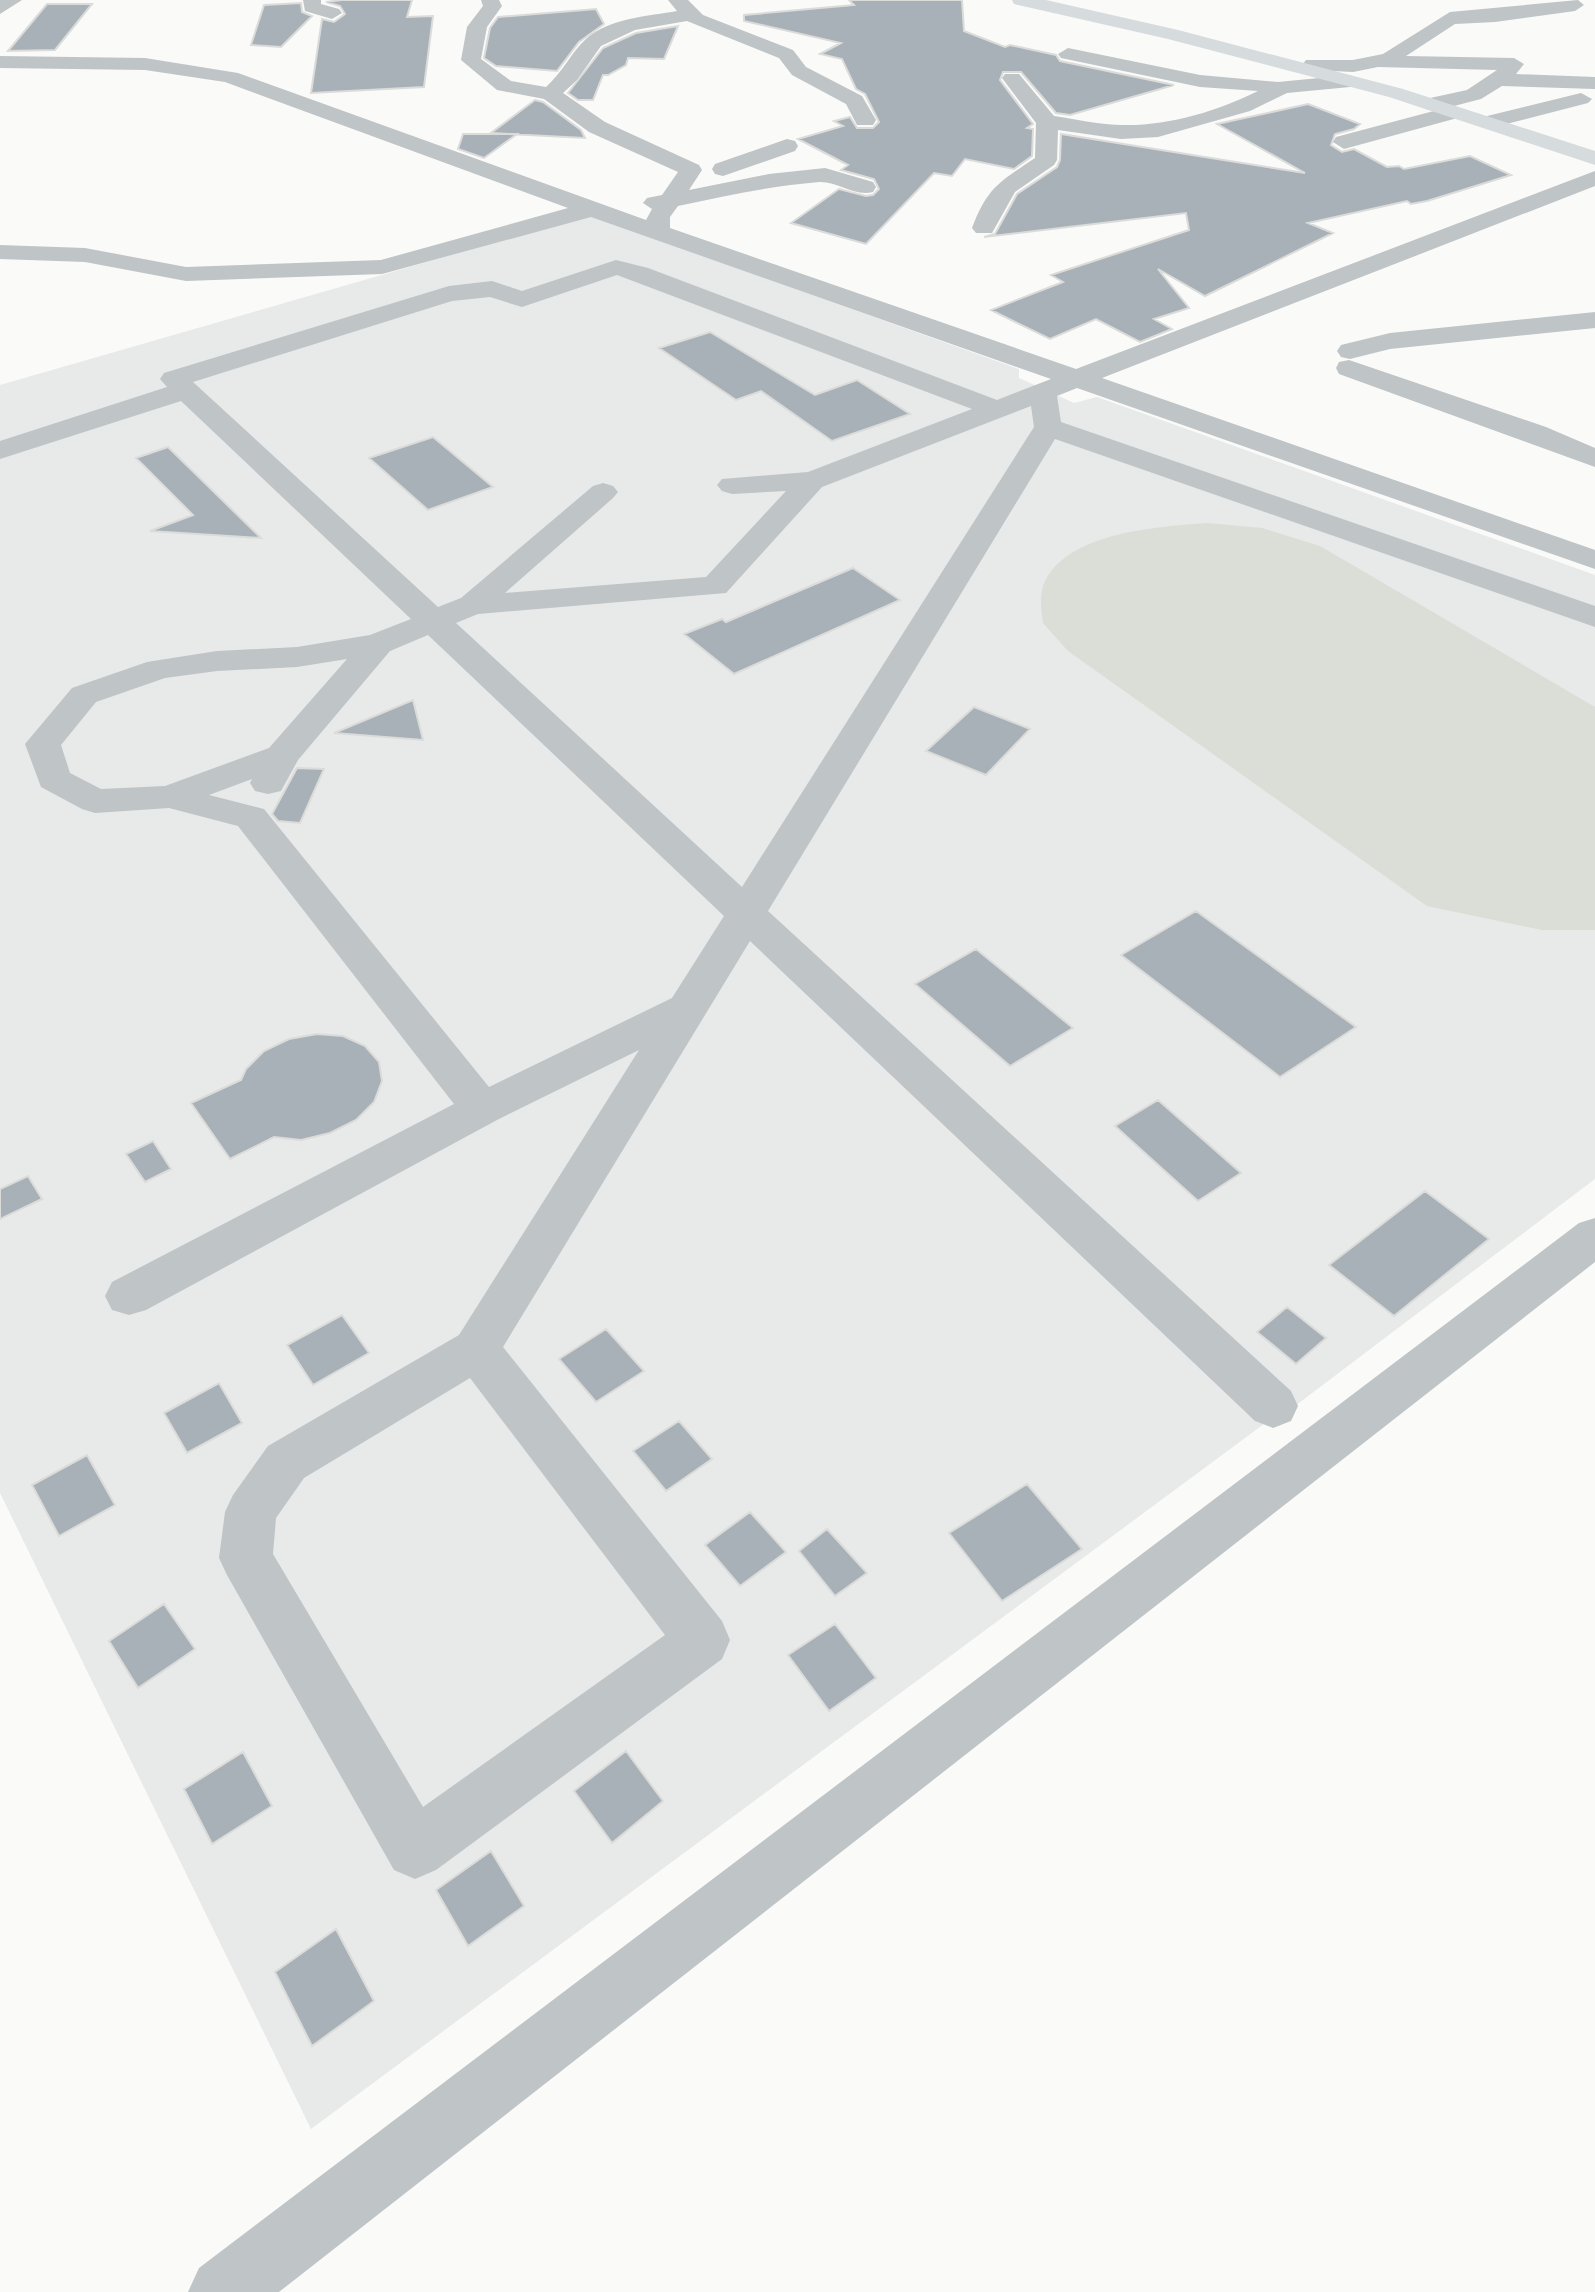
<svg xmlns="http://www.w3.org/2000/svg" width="1595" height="2292" font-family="Barlow,sans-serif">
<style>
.built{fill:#e8e9e9}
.green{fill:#daded7}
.building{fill:#a8b1b7;stroke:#dbdcda;stroke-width:2}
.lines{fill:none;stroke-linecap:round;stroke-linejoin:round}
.minor{fill:#bfc4c7;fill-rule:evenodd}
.major{fill:#d6dbde;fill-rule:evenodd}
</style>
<rect width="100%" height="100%" fill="#fafaf8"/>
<path class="built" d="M 590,215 L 1019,369 L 1019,378 L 1074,403 L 1097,397 L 1595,575 L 1595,1179 L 1295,1406 L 1268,1421 L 311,2129 L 0,1493 L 0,385 Z"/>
<path class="green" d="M 1207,523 L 1262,528 L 1320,546 L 1595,707 L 1595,930 L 1542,930 L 1427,906 L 1068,651 L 1043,623 C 1041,611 1039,592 1045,581 C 1071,531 1159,527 1207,523 Z"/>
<path class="building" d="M 342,0 L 412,0 L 407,17 L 433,16 L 424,87 L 311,93 L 322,19 L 334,22 L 345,14 L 340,6 L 326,2 Z
M 849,0 L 962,0 L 964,31 L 1005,47 L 1010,45 L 1056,55 L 1060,61 L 1174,85 L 1070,115 L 1056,113 L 1021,72 L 1003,72 L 1000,80 L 1033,124 L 1027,128 L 1033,129 L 1032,156 L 1014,169 L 965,159 L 952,176 L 934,173 L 866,244 L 791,223 L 839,189 L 866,196 L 873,195 L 879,189 L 874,179 L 841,170 L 848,165 L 798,139 L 843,126 L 834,121 L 850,117 L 857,128 L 873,128 L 879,122 L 865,94 L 856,89 L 842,59 L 820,54 L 841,43 L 744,21 L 744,15 L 854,5 Z
M 301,3 L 302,12 L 312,16 L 281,47 L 251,45 L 264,5 Z
M 47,4 L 92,4 L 55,50 L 8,51 Z
M 596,9 L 604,24 L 579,42 L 557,71 L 496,66 L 484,58 L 490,28 L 498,17 Z
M 678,26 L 664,59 L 628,58 L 626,65 L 608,75 L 603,75 L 593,100 L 578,100 L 568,93 L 603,48 L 636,33 Z
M 535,100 L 543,102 L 581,130 L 585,138 L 491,133 Z
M 1308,104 L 1360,124 L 1354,129 L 1335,134 L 1331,145 L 1342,152 L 1354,149 L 1387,167 L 1399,166 L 1404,169 L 1470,156 L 1511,175 L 1427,201 L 1411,204 L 1407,201 L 1308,223 L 1333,233 L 1205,296 L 1158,269 L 1189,308 L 1154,319 L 1172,329 L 1140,342 L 1096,319 L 1050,339 L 991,310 L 1063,282 L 1051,275 L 1189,230 L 1186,213 L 984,237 L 995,234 L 1017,194 L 1057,167 L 1060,160 L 1061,134 L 1305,173 L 1217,124 Z
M 463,134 L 517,134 L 484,158 L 458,149 Z
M 710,332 L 815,395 L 857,380 L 910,414 L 832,441 L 761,391 L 736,400 L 659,348 Z
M 433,437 L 493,487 L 428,510 L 369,458 Z
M 168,447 L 261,538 L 150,531 L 193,515 L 136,458 Z
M 853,568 L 900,600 L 734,674 L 684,634 L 722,619 L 726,622 Z
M 413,700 L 423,740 L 334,733 Z
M 974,707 L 1030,729 L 986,775 L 926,751 Z
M 297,768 L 324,769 L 300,823 L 278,821 L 272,814 Z
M 1196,911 L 1356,1027 L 1280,1077 L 1121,955 Z
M 976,949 L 1073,1028 L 1010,1066 L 915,984 Z
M 317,1034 L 343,1036 L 365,1046 L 379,1062 L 382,1081 L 374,1102 L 356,1120 L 330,1133 L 301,1140 L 274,1137 L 230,1159 L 191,1103 L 241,1080 L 246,1069 L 264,1051 L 289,1039 Z
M 1158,1100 L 1241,1173 L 1198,1201 L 1115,1126 Z
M 153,1141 L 171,1169 L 145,1182 L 126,1154 Z
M 28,1176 L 42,1199 L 0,1219 L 0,1189 Z
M 1425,1191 L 1489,1239 L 1394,1316 L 1329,1265 Z
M 1287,1307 L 1326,1338 L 1296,1364 L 1257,1332 Z
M 342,1315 L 369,1353 L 313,1385 L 287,1345 Z
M 606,1329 L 644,1371 L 596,1402 L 559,1359 Z
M 219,1383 L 242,1423 L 187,1453 L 164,1413 Z
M 679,1421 L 712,1459 L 666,1491 L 633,1451 Z
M 87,1455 L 115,1505 L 59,1536 L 32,1485 Z
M 1027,1484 L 1082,1549 L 1002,1601 L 949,1533 Z
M 750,1512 L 786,1552 L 740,1586 L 705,1545 Z
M 827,1529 L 867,1573 L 835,1596 L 799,1551 Z
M 164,1604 L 195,1649 L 138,1688 L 109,1641 Z
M 835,1624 L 876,1678 L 829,1711 L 788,1655 Z
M 626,1751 L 663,1801 L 612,1843 L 574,1791 Z
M 243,1752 L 272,1806 L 212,1844 L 184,1789 Z
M 491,1851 L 524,1906 L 468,1946 L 436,1890 Z
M 336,1929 L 374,2001 L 312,2046 L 275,1972 Z"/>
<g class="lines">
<path class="minor" d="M 0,0 L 22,0 L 0,14 Z
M 303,0 L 321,0 L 321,4 L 339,9 L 342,13 L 332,19 L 305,11 Z
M 481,0 L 499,0 L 502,6 L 487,27 L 481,59 L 511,81 L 546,87 C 563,72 572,51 586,39 C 609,18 649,16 677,11 L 668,0 L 688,0 L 703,15 L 793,50 L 806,67 L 862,96 L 876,120 L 873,125 L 857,125 L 846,104 L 792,75 L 779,58 L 687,21 L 635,30 L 601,46 L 577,80 L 563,93 L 605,122 L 699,165 L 702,170 L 689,190 L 769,174 L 825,168 L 873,182 L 876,187 L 873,192 C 854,197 838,181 819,182 C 771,186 725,196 678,206 L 670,217 L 670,228 L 1076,369 L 1595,171 L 1595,186 L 1102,378 L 1595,550 L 1595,569 L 1077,388 L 1057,396 L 1061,422 L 1595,606 L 1595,627 L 1055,439 L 768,911 L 1291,1391 L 1298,1406 L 1291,1421 L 1273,1428 L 1255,1421 L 750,941 L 503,1347 L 722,1621 L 730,1640 L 722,1659 L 436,1870 L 415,1879 L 394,1870 L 227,1575 L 219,1558 L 225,1512 L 233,1495 L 268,1446 L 459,1335 L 639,1050 L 497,1120 L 146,1310 L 129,1315 L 112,1310 L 105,1296 L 112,1282 L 454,1104 L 238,826 L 169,808 L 95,813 L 82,809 L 41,787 L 25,744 L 72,688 L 147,662 L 217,651 L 297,647 L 370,635 L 411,619 L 181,401 L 0,459 L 0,441 L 167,387 L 160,379 L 164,373 L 449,286 L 492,281 L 522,291 L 616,260 L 648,268 L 997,400 L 1051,379 L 591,217 L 382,274 L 186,281 L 85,262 L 0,259 L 0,245 L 85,248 L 186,267 L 381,260 L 568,208 L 225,82 L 145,70 L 0,68 L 0,56 L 145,58 L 238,73 L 646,220 L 652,209 L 643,203 L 647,198 L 662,195 L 678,172 L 589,132 L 544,99 L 497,90 L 461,60 L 467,27 L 483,6 ZM 617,275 L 972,409 L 808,472 L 722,479 L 717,485 L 722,491 L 732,494 L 786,491 L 706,577 L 505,593 L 613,498 L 618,492 L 613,486 L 603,483 L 593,486 L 461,598 L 438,607 L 193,382 L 452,301 L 490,297 L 522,307 ZM 1031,406 L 1034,427 L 742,887 L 456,623 L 478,614 L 726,593 L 822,487 ZM 428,635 L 724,916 L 672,998 L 489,1087 L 264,809 L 209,795 L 252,779 L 250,783 L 255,791 L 268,794 L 281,791 L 298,760 L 390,651 ZM 347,659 L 269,748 L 165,786 L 101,789 L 70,773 L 61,745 L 96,702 L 165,678 L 217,671 L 297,667 ZM 470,1378 L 665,1635 L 423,1807 L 273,1554 L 276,1518 L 304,1478 Z
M 1578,0 L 1584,5 L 1575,11 L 1495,22 L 1455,24 L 1406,56 L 1514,58 L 1524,64 L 1516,74 L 1595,77 L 1595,89 L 1502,86 L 1481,99 L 1454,106 L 1464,112 L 1461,117 L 1344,149 L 1333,142 L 1336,137 L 1445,108 L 1428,110 L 1417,104 L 1421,100 L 1467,90 L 1497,70 L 1378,67 L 1353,72 L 1313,70 L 1303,64 L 1306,60 L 1353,60 L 1383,54 L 1450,12 Z
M 1068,48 L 1200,75 L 1278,82 L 1350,75 L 1360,81 L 1350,87 L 1287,93 L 1250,111 L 1158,137 L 1121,139 L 1058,130 L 1057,160 L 1054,165 L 1015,192 L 992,233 L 976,233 L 972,228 C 988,186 1000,182 1035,158 L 1036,123 L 1002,78 L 1005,74 L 1019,74 L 1054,116 C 1076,119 1100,125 1123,125 C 1168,126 1218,111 1258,91 L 1200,87 L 1061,58 L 1058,54 Z
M 1581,93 L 1592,99 L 1588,103 L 1487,129 L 1476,123 L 1479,118 Z
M 787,139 L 795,141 L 798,146 L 795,151 L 723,176 L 715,174 L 712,169 L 715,164 Z
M 1595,312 L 1595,328 L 1390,349 L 1350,359 L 1341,357 L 1337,351 L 1341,345 L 1390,333 Z
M 1349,360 L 1546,427 L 1595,448 L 1595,467 L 1339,374 L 1336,368 L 1339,362 Z
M 1595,1218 L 1595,1262 L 279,2292 L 188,2292 L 199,2268 L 1579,1223 Z"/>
<path class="major" d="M 1012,0 L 1046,0 L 1178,30 L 1403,89 L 1595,151 L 1595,165 L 1389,97 L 1168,39 L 1014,4 Z"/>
</g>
</svg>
